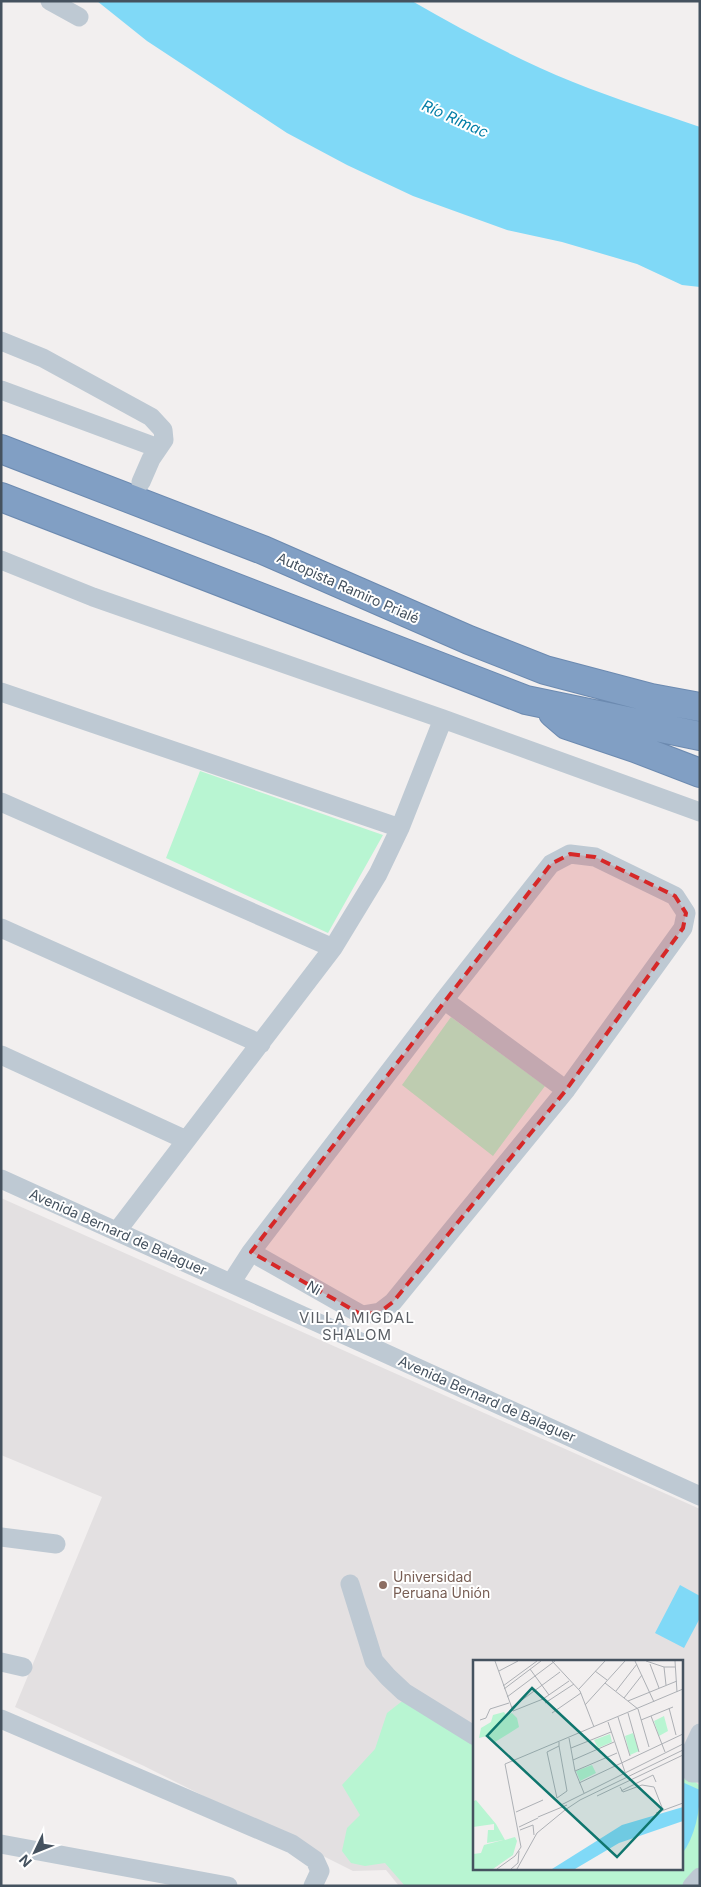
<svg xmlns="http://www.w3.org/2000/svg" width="701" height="1887" font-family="Inter,sans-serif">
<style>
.education{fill:#e3e0e1;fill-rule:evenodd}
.green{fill:#b8f5d2}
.water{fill:#80d9f7}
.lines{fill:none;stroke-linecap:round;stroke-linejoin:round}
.highway-casing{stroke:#6c8ab0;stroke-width:30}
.minor{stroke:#bec9d3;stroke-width:19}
.highway{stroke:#819fc4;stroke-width:28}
.marked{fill:#d62828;fill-opacity:0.2;stroke:#d62828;stroke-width:4;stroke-dasharray:10 6;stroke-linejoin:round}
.education-dot{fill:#8d6e63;stroke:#fff;stroke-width:2}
.labels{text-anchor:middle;stroke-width:4;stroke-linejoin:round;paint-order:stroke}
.street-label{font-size:14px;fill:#45525f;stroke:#fff}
.education-label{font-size:14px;fill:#785e54;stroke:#fff;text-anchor:start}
.water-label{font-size:15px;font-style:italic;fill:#027da6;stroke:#fff}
.neighbourhood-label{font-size:15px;letter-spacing:1px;fill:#5b5f65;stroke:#fff}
.inset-road{fill:none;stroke:#adb0b5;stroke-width:1}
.view{fill:#0f766e;fill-opacity:0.15;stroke:#0f766e;stroke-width:2.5}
.inset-edge{fill:none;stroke:#45525f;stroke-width:2.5}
</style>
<rect width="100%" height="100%" fill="#f2efef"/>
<path class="education" d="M 1,1198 L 700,1509 L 700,1886 L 399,1886 L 386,1870 L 353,1871 L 144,1766 L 15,1707 L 102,1497 L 1,1455 ZM 475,1661 L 682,1661 L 682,1868 L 475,1868 Z"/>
<path class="green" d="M 200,771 L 383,835 L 328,933 L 166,858 Z
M 451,1017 L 545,1086 L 493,1156 L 402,1085 Z
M 401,1702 L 414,1703 L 475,1742 L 475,1868 L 682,1868 L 682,1778 L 693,1780 L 700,1786 L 700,1886 L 405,1886 L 385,1863 L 365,1866 L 351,1863 L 342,1851 L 347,1828 L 360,1815 L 342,1785 L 375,1749 L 387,1713 Z"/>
<path class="water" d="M 97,1 L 412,1 C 464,31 517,59 573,82 C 615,99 657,112 700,127 L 700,287 L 682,285 L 637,264 L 562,242 L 507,230 L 413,196 L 347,165 L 287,133 L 147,41 Z
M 680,1585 L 700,1596 L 700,1618 L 684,1648 L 655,1633 Z
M 682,1782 L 700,1790 C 700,1811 695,1837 682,1854 Z"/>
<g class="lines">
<defs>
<path id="highway" d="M 1,449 L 263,550 L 469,640 L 545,670 L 651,698 L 700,707
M 1,497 L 526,700 L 700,736
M 553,713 L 567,725 L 635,748 L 700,773"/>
</defs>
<use href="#highway" class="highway-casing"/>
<path class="minor" d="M 50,1 L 79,17
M 1,341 L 43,358 L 151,417 L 163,430 L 164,440 L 151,459 L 141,482
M 1,390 L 158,448
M 1,560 L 93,597 L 443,719 L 700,812
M 1,692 L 400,828
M 1,802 L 333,948
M 1,928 L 261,1044
M 444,1000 L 566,1090
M 1,1055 L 186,1140
M 1,1179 L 700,1496
M 117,1231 L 333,948 L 378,874 L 400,828 L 443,719
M 231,1283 L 251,1252 L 444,1000 L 551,864 L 570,854 L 595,857 L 675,896 L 686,913 L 683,928 L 566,1090 L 393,1302 L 380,1312 L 362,1315 L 251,1252
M 1,1537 L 56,1544
M 350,1584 L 374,1661 L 388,1677 L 404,1692 L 475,1736
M 1,1662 L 23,1667
M 1,1719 L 292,1844 L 315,1860 L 320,1871 L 313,1886
M 700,1733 L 692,1750 L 692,1773 L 700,1773
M 1,1844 L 228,1886
M 692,1886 L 700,1877"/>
<use href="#highway" class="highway"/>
</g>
<path class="marked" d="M 570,854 L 595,857 L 675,896 L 686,913 L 683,928 L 566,1090 L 393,1302 L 380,1312 L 362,1315 L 251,1252 L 551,864 Z"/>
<circle class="education-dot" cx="383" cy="1585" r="5"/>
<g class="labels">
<g class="street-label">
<text transform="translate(348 588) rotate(24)" y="5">Autopista Ramiro Prialé</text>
<text transform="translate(118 1232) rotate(24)" y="5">Avenida Bernard de Balaguer</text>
<text transform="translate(314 1288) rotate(30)" y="5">Ni</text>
<text transform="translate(487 1399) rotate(24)" y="5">Avenida Bernard de Balaguer</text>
</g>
<g class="education-label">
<text x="393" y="1582">Universidad<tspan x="393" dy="16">Peruana Unión</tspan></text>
</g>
<g class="water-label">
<text transform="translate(455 119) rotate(24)" y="5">Río Rímac</text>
</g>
<g class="neighbourhood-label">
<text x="357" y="1323">VILLA MIGDAL<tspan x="357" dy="17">SHALOM</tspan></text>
</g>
</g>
<g transform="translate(473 1660)">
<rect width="210" height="210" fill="#f2efef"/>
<path d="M 31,52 L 33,55 L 39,53 L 44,58 L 46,67 L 22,82 L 14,76 L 6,78 L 8,68 L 18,62 L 20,55 ZM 191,56 L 195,71 L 186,76 L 181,61 ZM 160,73 L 166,91 L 157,95 L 152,76 ZM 137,74 L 139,82 L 125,88 L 121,80 ZM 119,105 L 123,113 L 107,121 L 103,111 ZM 3,140 L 23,164 L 32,180 L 42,177 L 44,181 L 40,195 L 20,209 L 0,209 L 0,194 L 8,193 L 11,185 L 30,180 L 14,183 L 15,170 L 21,170 L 21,164 L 0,167 L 1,141 Z" fill="#b8f5d2"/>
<path d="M 210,147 L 210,161 L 146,183 L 102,209 L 79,209 L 149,165 Z" fill="#80d9f7"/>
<path class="inset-road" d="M 22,1 L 40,51 L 70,39 L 96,21M 79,1 L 107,31 L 121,67M 162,1 L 181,42M 173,1 L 191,7 L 202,7M 202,1 L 204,32M 177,4 L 186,28M 191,7 L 193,25M 57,9 L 76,35M 26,11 L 45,1M 122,11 L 134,20M 132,23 L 165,49 L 176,87M 30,26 L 64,1M 31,29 L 68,1M 106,29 L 132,1M 143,31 L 164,4M 34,37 L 82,1M 151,38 L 169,15M 155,41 L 204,21M 72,43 L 101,24M 112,45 L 152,1M 38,48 L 87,12M 196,48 L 203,75M 79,53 L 108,33M 155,53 L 166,92M 178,56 L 192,92M 145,57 L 157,96M 7,60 L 13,58 L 17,49 L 36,43M 168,60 L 200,47M 135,62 L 152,112M 96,78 L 102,111 L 111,133M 86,82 L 86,86 L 94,131 L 84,138 L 74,92 L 86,86M 98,88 L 138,72M 100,100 L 141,82M 102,111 L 144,93M 106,123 L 210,74M 147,127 L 150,132 L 169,125 L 181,127 L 190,150M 148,131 L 180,115 L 183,122M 124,136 L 210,95M 88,145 L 210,84M 43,152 L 70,140M 183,153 L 210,143M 65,157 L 94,145M 46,167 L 65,158M 47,170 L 60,165 L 61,175M 24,209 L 42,196 L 48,187 L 32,104 L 210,29M 38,209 L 45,203 L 46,191M 44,209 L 64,173 L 92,150 L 107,140 L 210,90"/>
<path class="view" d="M 59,28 L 189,149 L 144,197 L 14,76 Z"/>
<rect width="210" height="210" class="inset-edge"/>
</g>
<rect width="701" height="1887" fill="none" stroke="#45525f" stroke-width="5"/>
<g transform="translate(35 1852) rotate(227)" stroke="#ffffff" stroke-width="4" paint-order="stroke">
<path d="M0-4L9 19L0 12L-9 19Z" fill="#45525f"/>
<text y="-8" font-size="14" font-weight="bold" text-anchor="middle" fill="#45525f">N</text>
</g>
</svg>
